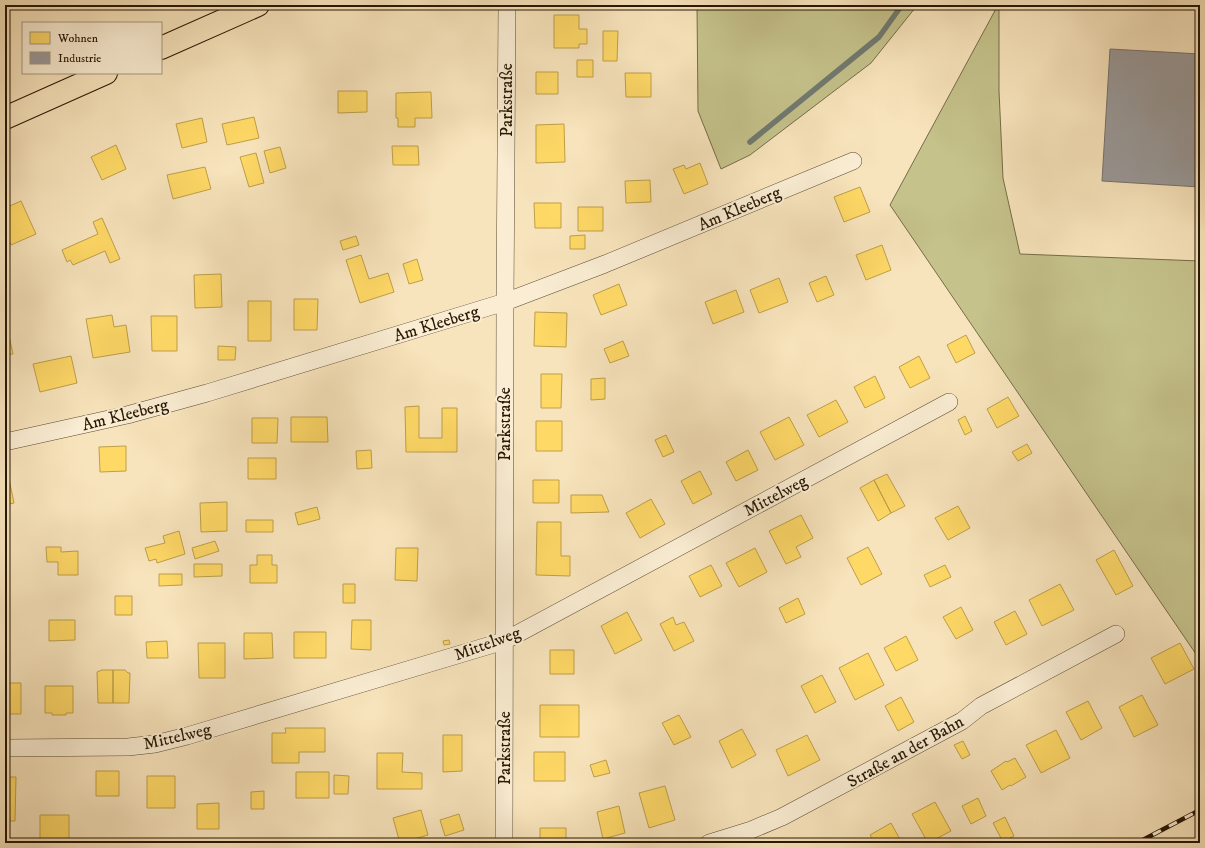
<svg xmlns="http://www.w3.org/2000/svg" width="1205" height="848" font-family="'IM FELL DW Pica',serif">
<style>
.green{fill:#c5c28b;stroke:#766c48}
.homes{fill:#ffd966;stroke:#be9f49}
.industry{fill:#999;stroke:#76726c}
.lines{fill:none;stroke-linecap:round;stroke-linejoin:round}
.stream{stroke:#707a71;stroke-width:5.5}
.street-casing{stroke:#5a4a32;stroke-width:18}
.primary-casing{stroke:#261704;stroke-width:24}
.street{stroke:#faedd3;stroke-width:17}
.primary{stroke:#f8e4bc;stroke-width:22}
.rail-casing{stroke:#261704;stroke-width:4.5}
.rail{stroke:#faedd3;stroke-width:3;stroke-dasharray:9;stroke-linecap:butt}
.labels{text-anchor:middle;stroke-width:4;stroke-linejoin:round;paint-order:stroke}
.street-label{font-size:17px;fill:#261704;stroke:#faedd3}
</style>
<rect width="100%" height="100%" fill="#f8e4bc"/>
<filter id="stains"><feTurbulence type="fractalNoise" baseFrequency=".005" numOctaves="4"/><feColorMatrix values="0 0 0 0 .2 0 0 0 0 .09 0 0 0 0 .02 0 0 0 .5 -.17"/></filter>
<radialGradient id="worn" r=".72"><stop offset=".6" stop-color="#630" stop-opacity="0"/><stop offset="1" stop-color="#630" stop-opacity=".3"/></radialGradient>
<path class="green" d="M 697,5 L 955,5 L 915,8 L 871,63 L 750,155 L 721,169 L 698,111 Z
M 998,5 L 999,5 L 999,91 L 1003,178 L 1020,254 L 1200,261 L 1200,660 L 890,205 Z"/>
<path class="homes" d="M 554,15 L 579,15 L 579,29 L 587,29 L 587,44 L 579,44 L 579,48 L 554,48 Z
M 603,31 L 618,31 L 617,61 L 603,61 Z
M 577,60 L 593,60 L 593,77 L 577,77 Z
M 536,72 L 558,72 L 558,94 L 536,94 Z
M 625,73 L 651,73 L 651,97 L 626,97 Z
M 338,91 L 367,91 L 367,112 L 338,113 Z
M 431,92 L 432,118 L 415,118 L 415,127 L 398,127 L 398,118 L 396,118 L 396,93 Z
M 254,117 L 259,138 L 227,145 L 222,124 Z
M 202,118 L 207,142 L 182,148 L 176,124 Z
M 564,124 L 565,162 L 536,163 L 536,125 Z
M 116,145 L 126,169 L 102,180 L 91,157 Z
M 392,146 L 418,146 L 419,165 L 393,165 Z
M 280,147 L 286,168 L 270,173 L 264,151 Z
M 256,153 L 264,183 L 249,187 L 240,157 Z
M 700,163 L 708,184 L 684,194 L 673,169 L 684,165 L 686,169 Z
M 205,167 L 211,189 L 173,199 L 167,175 Z
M 650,180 L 651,202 L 626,203 L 625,181 Z
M 860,187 L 870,212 L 844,222 L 834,197 Z
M 21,201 L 36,234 L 11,245 L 5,231 L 5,208 Z
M 534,203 L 561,203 L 561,228 L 535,228 Z
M 578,207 L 603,207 L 603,231 L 578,231 Z
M 102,218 L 120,259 L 110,263 L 105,251 L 73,265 L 70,260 L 67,262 L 62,250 L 98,234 L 93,222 Z
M 585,235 L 585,249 L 570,249 L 570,236 Z
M 356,236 L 359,245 L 343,250 L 340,241 Z
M 882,245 L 891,270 L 866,280 L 856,255 Z
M 361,255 L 369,279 L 388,273 L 394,292 L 360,303 L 346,260 Z
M 417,259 L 423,280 L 409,284 L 403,264 Z
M 221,274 L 222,307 L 195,308 L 194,275 Z
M 826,276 L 834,295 L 817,302 L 809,283 Z
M 779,278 L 788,302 L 759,313 L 750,290 Z
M 619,284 L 627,305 L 601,315 L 593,295 Z
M 736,290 L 744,312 L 713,324 L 705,302 Z
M 294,299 L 318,299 L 317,330 L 294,330 Z
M 248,301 L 271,301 L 271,341 L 248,341 Z
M 535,312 L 567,313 L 566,347 L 534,346 Z
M 112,315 L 114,327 L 126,325 L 130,352 L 93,358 L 86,319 Z
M 151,316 L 177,316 L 177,351 L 152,351 Z
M 7,327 L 13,354 L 5,355 L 5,328 Z
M 966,335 L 975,353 L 956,363 L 947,345 Z
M 623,341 L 629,356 L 610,363 L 604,349 Z
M 218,346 L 236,347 L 235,360 L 218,360 Z
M 71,356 L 77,383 L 40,392 L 33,364 Z
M 919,356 L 930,378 L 910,388 L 899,367 Z
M 541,374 L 562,374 L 561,408 L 541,408 Z
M 875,376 L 885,398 L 865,408 L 854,387 Z
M 605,378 L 605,399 L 591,400 L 591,379 Z
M 1008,397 L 1019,416 L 997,428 L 987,409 Z
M 836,400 L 848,422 L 819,437 L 807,415 Z
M 419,406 L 419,438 L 442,438 L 442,408 L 457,408 L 457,452 L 406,452 L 405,407 Z
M 965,416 L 972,431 L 965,435 L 958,420 Z
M 291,417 L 327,417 L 328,442 L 291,442 Z
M 789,417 L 804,445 L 775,460 L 760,432 Z
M 252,418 L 278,418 L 277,443 L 252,443 Z
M 536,421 L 562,421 L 562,451 L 536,451 Z
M 666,435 L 674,452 L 663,457 L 655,440 Z
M 1027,444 L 1032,453 L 1018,461 L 1012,452 Z
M 126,446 L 126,471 L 100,472 L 99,447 Z
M 371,450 L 372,468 L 357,469 L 356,451 Z
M 748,450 L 758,470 L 736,481 L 726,462 Z
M 248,458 L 276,458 L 276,479 L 248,479 Z
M 700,471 L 712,494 L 693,504 L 681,481 Z
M 8,474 L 14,503 L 5,505 L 5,475 Z
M 887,474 L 905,506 L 891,513 L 874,480 Z
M 533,480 L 559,480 L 559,503 L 533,503 Z
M 874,480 L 891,513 L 878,521 L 860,488 Z
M 571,495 L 602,495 L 609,512 L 571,513 Z
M 651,499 L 665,524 L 640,538 L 626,513 Z
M 227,502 L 227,531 L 201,532 L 200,503 Z
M 958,506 L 970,528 L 948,540 L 935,518 Z
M 317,507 L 320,519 L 298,525 L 295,513 Z
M 801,515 L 813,538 L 796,547 L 801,557 L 786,564 L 769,531 Z
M 246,520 L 273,520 L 273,532 L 246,532 Z
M 537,522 L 561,522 L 561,556 L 570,556 L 570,576 L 536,575 Z
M 179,531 L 185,554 L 157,563 L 156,559 L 149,561 L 145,548 L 165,543 L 163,536 Z
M 215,541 L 219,551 L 195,559 L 192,548 Z
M 46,547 L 61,547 L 61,552 L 78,551 L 78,575 L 58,575 L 58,562 L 47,562 Z
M 868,547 L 882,574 L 861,585 L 847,558 Z
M 396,548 L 418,548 L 417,581 L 395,580 Z
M 755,548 L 767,572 L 739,587 L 726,563 Z
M 1114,550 L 1133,586 L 1116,595 L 1096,560 Z
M 257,555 L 272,555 L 272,565 L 277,565 L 277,583 L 250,583 L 250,565 L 257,565 Z
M 194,564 L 222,564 L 222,576 L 194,577 Z
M 711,565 L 722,586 L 700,597 L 689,576 Z
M 945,565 L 951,577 L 930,587 L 924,575 Z
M 159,574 L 182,574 L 182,585 L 159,586 Z
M 343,584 L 355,584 L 355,603 L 343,603 Z
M 1060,584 L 1074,610 L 1042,626 L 1029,600 Z
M 115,596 L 132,596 L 132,615 L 115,615 Z
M 798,598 L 805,614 L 786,623 L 779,608 Z
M 961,607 L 973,630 L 956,639 L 943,617 Z
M 1015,611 L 1027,634 L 1006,645 L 994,622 Z
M 627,612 L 642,640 L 615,654 L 601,626 Z
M 673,617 L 676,625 L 684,622 L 694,641 L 674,651 L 660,624 Z
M 49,620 L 75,620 L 75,640 L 49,641 Z
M 352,620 L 371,620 L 371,650 L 351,649 Z
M 294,632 L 326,632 L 326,658 L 294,658 Z
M 244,633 L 272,633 L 273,658 L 244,659 Z
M 906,636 L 918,660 L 896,671 L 884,648 Z
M 449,640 L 450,644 L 444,645 L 443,641 Z
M 167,641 L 168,658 L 147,658 L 146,642 Z
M 198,643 L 225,643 L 225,678 L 199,678 Z
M 1180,643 L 1194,669 L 1165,684 L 1151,658 Z
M 550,650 L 574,650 L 574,674 L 550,674 Z
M 868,653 L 884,685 L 855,700 L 839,668 Z
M 102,670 L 113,670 L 113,703 L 98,703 L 97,672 Z
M 113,670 L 125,670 L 128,673 L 130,673 L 129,703 L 113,703 Z
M 822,675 L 836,702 L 815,713 L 801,686 Z
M 5,683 L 21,683 L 21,714 L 5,714 Z
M 45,686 L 73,686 L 73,713 L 66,713 L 66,715 L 52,715 L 52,713 L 45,713 Z
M 1142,695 L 1158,725 L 1134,737 L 1119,707 Z
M 901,697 L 914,722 L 898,731 L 885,706 Z
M 1088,701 L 1102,728 L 1081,740 L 1066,712 Z
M 540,705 L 579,705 L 579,737 L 540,737 Z
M 679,715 L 691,737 L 674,745 L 662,723 Z
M 285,728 L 325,728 L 325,752 L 299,752 L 299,763 L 272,763 L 272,733 L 286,733 Z
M 742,729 L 756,755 L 732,768 L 719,741 Z
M 1056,730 L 1070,758 L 1041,773 L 1026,745 Z
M 443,735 L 462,735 L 462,771 L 443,772 Z
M 807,735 L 820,760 L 788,776 L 776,750 Z
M 963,741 L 970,755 L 962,759 L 954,745 Z
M 534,752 L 565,752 L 565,781 L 534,781 Z
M 377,753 L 403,753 L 402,772 L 422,773 L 422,789 L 377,789 Z
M 1015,758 L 1026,777 L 1011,786 L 1010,785 L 1002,790 L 991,771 L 1006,761 L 1007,762 Z
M 606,760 L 610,773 L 594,777 L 590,765 Z
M 96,771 L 119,771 L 119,796 L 96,796 Z
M 296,772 L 329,772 L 329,798 L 296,798 Z
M 334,775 L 349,776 L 348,794 L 334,794 Z
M 147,776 L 175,776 L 175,808 L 147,808 Z
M 5,777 L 16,777 L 15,821 L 5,821 Z
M 665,786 L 675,820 L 649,828 L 639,793 Z
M 264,791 L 264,809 L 251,809 L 251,792 Z
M 978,798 L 986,816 L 971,824 L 962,806 Z
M 935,802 L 951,831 L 928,843 L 912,814 Z
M 219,803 L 219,829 L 197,829 L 197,804 Z
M 619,806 L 625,833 L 603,839 L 597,812 Z
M 421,810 L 428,835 L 400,843 L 393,818 Z
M 459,814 L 464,830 L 445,836 L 440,820 Z
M 40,815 L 69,815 L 69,843 L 40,843 Z
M 1005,817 L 1014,836 L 1003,842 L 993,823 Z
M 891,823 L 902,843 L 875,843 L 870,835 Z
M 540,828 L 566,828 L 566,843 L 540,843 Z"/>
<path class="industry" d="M 1110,49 L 1200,54 L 1200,187 L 1102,181 Z"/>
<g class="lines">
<path class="stream" d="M 750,142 L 879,37 L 902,5"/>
<defs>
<path id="street" d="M 5,442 L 127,415 L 207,393 L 505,302 L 605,264 L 853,161
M 5,748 L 128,747 L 155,744 L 187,736 L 504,641 L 949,402
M 504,843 L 505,302 L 507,5
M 709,843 L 751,830 L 782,817 L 962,721 L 981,706 L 1116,634"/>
<path id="primary" d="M 161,48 L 258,5
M 5,118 L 106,73"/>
</defs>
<use href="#street" class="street-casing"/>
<use href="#primary" class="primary-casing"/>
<use href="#street" class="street"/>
<use href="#primary" class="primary"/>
<defs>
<path id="rail" d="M 1137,843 L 1200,810"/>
</defs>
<use href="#rail" class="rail-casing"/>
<use href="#rail" class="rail"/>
</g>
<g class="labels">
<g class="street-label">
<text transform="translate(506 100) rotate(-90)" y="6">Parkstraße</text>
<text transform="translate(739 208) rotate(-23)" y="6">Am Kleeberg</text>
<text transform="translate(436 323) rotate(-17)" y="6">Am Kleeberg</text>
<text transform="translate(125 414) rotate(-14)" y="6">Am Kleeberg</text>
<text transform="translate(504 424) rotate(-90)" y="6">Parkstraße</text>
<text transform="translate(775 495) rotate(-28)" y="6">Mittelweg</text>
<text transform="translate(487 643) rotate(-20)" y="6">Mittelweg</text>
<text transform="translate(177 736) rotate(-13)" y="6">Mittelweg</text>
<text transform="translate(504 748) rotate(-90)" y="6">Parkstraße</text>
<text transform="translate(905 751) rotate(-29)" y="6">Straße an der Bahn</text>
</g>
</g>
<rect width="1205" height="848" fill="none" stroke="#f8e4bc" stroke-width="20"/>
<rect x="6" y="6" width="1193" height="836" fill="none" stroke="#261704" stroke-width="2"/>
<rect x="10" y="10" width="1185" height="828" fill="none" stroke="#261704"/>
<rect x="22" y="22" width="140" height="52" fill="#faedd3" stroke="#a59780"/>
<rect x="30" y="32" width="20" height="12" fill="#ffd966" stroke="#a59780"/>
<text x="58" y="42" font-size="12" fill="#261704">Wohnen</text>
<rect x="30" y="52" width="20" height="12" fill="#999999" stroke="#a59780"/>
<text x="58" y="62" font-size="12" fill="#261704">Industrie</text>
<rect width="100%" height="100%" filter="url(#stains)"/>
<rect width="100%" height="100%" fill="url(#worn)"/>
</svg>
